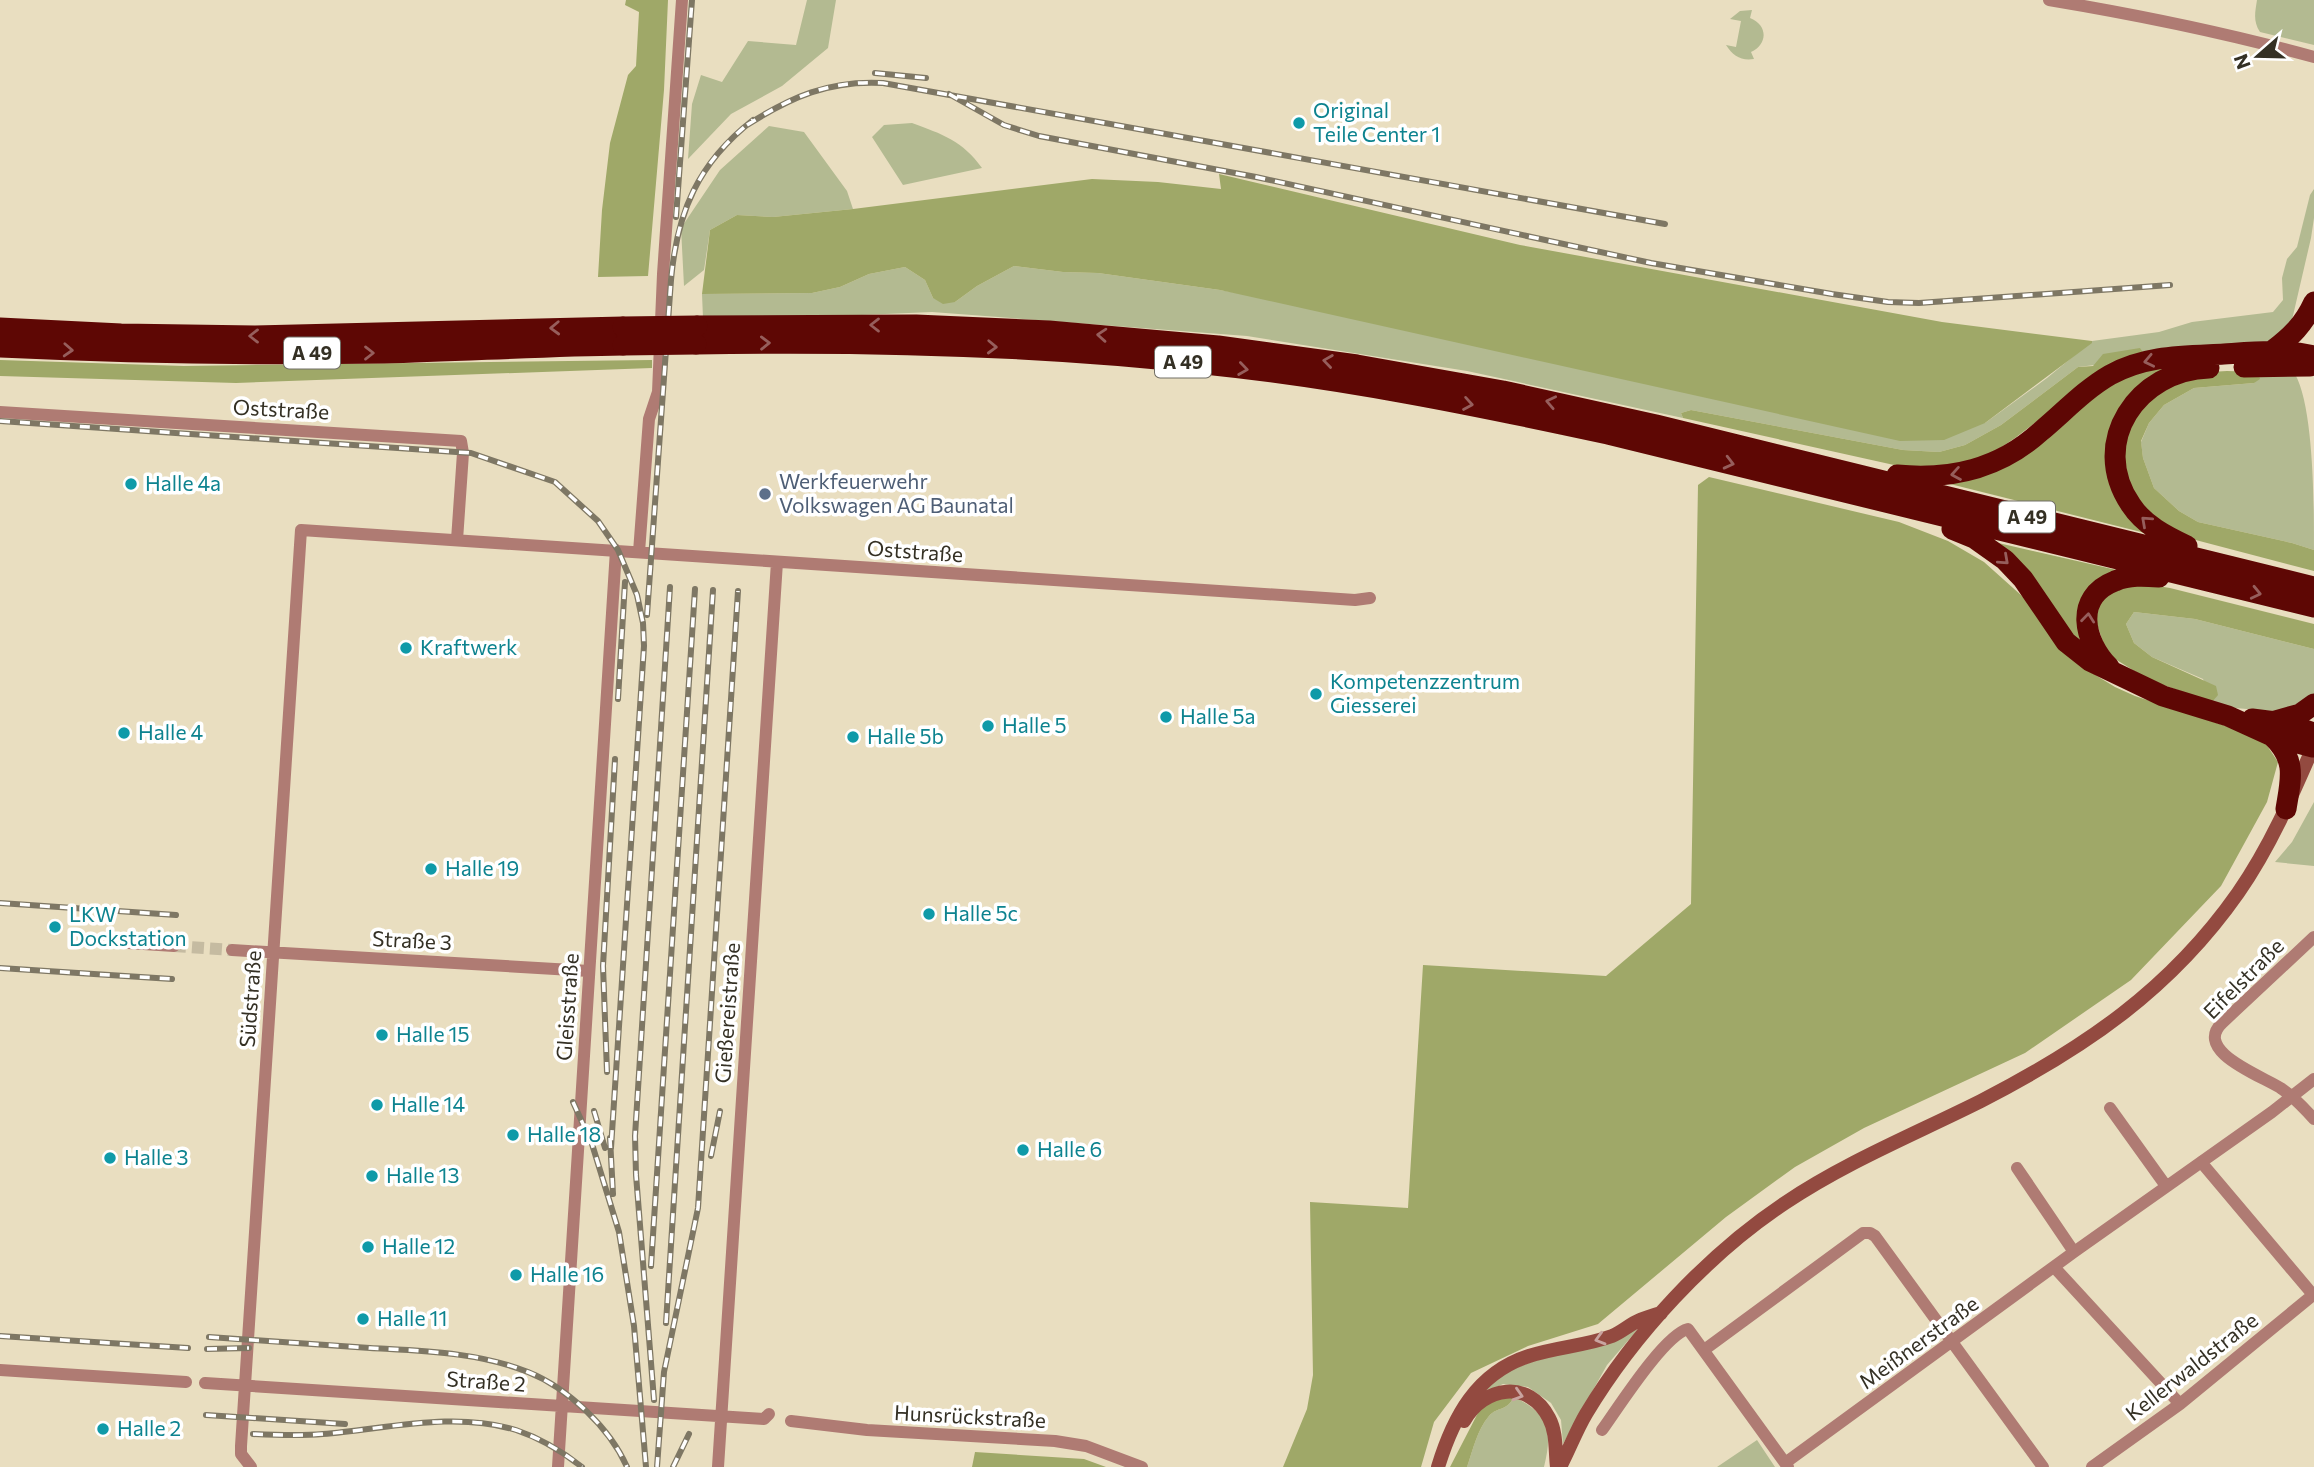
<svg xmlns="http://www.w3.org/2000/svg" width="2314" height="1467" font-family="Commissioner,sans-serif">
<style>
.green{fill:#b3ba91}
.forest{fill:#9fa868}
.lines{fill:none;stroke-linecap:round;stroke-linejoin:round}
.street-tunnel{stroke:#c5bba1;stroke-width:12;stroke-dasharray:12 6;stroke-linecap:butt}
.street{stroke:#af7b73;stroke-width:12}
.secondary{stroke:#934a40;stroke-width:14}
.highway{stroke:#5e0704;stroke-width:21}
.rail-casing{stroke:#7e7764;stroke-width:6}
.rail{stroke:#fff;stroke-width:3.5;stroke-dasharray:10;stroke-linecap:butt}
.highway-bridge{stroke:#5e0704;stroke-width:21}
.oneway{stroke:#965e5c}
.oneway2{stroke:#c9a4a0}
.culture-dot{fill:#0f9aa8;stroke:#fff;stroke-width:2.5}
.service-dot{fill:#5c6f8a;stroke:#fff;stroke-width:2.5}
.labels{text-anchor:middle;stroke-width:7;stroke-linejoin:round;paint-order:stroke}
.shield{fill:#fff;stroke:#716e66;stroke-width:2}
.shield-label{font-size:19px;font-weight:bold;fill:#343024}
.culture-label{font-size:21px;fill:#0d838f;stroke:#fff;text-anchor:start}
.street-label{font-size:21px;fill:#343024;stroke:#fff}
.service-label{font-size:21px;fill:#4e5e75;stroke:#fff;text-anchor:start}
</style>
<rect width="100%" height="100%" fill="#e9dec0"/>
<path class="green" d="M 807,0 L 836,0 L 828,48 L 782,86 L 731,114 L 688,159 L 692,104 L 701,75 L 722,82 L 748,41 L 796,45 Z
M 2257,0 L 2314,0 L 2314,45 L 2260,32 C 2253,21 2255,13 2257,0 Z
M 1752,10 L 1750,18 C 1768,25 1768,44 1751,52 L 1754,59 C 1741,61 1733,56 1726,45 L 1736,47 L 1741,21 L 1730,19 L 1740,11 Z
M 912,123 C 942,134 963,141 982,168 L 903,185 L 872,137 L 884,125 Z
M 769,126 L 804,132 L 847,191 L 853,209 L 773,217 L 737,215 L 710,230 L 704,270 L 684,286 L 681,228 L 720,170 Z
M 2314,189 L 2314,218 L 2311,238 L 2292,320 L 2279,339 L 2262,345 L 2078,367 L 2001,425 L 1965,445 L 1939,452 L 1903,450 L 1691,410 L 1681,413 L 1683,418 L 1467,371 L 1247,336 L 932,312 L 815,317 L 703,318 L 702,294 L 812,293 L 840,287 L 869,274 L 905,267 L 925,280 L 933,298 L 955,302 L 977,286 L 1014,266 L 1063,272 L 1098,273 L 1220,290 L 1985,423 L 2047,378 L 2092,341 L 2159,332 L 2192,322 L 2273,312 L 2283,300 L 2282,278 L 2287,259 L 2297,247 L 2310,195 Z
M 2258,372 L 2295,374 C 2314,408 2314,505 2314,550 L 2292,543 L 2198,522 L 2179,511 L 2154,488 L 2143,458 L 2141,442 L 2149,423 L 2164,405 L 2194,388 L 2254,383 Z
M 2134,612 L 2195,619 L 2314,649 L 2314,694 L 2283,712 L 2235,708 L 2212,702 L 2203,679 L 2152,657 L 2134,643 L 2126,624 Z
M 2314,802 L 2314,866 L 2275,862 L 2292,842 Z
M 1638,1329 L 1607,1365 L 1563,1444 L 1561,1420 L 1551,1403 L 1528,1387 L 1503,1384 L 1480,1395 C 1513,1356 1563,1357 1608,1343 C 1618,1339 1628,1333 1638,1329 Z
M 1514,1397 C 1549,1414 1553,1430 1544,1467 L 1467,1467 C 1473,1450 1477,1430 1489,1416 C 1498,1406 1506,1412 1514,1397 Z
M 1757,1440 L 1775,1467 L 1717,1467 Z"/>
<path class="forest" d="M 626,0 L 668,0 L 664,90 L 648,276 L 598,277 L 602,210 L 610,143 L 628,75 L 636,66 L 639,12 L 625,5 Z
M 1219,174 L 1520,245 L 1942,322 L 2092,341 L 2092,343 L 1985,423 L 1944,440 L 1900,441 L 1220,290 L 1098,273 L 1063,272 L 1014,266 L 977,286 L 955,302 L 943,304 L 933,298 L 925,280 L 905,267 L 869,274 L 840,287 L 812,293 L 702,294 L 710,230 L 737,215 L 773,217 L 853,209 L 1092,179 L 1158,182 L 1221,189 Z
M 2140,348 L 2144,354 L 2083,386 L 2015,438 L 1976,464 L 1903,467 L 1683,418 L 1681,413 L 1691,410 L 1903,450 L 1939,452 L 1965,445 L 2001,425 L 2078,367 L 2093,366 L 2103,354 Z
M 0,360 L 184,366 L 652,360 L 652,368 L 236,383 L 0,376 Z
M 2200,361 L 2158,374 L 2111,456 L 2153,535 L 1946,483 L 2130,371 Z
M 2227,371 L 2258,372 L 2260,379 L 2254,383 L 2194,388 L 2164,405 L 2149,423 L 2141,441 L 2143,458 L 2154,488 L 2179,511 L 2198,522 L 2292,543 L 2314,550 L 2314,571 L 2169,533 C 2126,503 2107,450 2143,405 C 2148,399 2158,395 2166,390 C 2174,385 2184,376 2194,374 C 2204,371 2216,372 2227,371 Z
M 1709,477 L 1899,522 L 1948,541 L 1984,562 L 2022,596 L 2079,665 L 2115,687 L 2135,696 L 2262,738 L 2278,762 L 2267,802 L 2221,886 L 2131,980 L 2025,1053 L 1864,1128 L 1795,1167 L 1726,1217 L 1598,1324 L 1528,1346 L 1471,1373 L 1434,1422 L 1421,1467 L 1283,1467 L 1307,1409 L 1313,1375 L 1310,1202 L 1408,1208 L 1423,965 L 1606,976 L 1691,904 L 1698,485 Z
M 1994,542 L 2121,571 L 2109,576 L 2081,650 Z
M 2139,583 L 2170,588 L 2314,624 L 2314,649 L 2195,619 L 2134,612 L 2126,624 L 2134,643 L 2152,657 L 2216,686 L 2218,695 L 2212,702 L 2149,680 L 2107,654 L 2093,612 L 2105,594 Z
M 1499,1397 L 1514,1397 C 1506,1412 1498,1406 1489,1416 C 1477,1430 1473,1450 1467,1467 L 1450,1467 L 1480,1409 Z
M 975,1452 L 1084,1459 L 1106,1467 L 972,1467 Z"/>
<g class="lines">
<path class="street-tunnel" d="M 174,946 L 232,950"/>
<path class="street" d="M 2049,0 C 2139,15 2227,33 2314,57
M 0,412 L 461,441 L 463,453 L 457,540
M 639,552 L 649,419 L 658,392 L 663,274 L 682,0
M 2314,937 L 2222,1023 C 2192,1052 2265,1077 2282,1089 C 2294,1097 2304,1108 2314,1119
M 113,942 L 174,946
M 232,950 L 589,971
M 2110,1108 L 2166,1186
M 2201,1162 L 2314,1296
M 2017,1168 L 2074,1252
M 2054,1267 L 2180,1404
M 1704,1350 L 1863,1233 L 1870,1233 L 1875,1236 L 2043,1467
M 0,1370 L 186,1382
M 205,1383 L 764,1419 L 769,1414
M 791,1421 L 867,1430 L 1055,1441 L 1086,1446 L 1142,1467
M 1602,1430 C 1618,1408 1664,1335 1688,1329 L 1788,1467
M 1785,1463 L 2074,1252 L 2272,1112 L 2314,1079
M 251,1467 L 241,1454 L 241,1446 L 301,530 L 1355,600 L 1370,598
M 558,1467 L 616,550
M 718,1467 L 777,562
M 2092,1467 L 2180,1404 L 2313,1295"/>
<path class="secondary" d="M 1464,1421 C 1484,1386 1529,1379 1549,1418 C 1557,1433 1555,1451 1557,1467
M 1438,1467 C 1453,1418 1476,1373 1529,1356 C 1556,1347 1585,1346 1612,1336 C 1622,1332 1630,1324 1640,1320 C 1647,1317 1654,1315 1661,1313
M 1560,1467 C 1569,1450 1576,1431 1586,1414 C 1634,1334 1707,1255 1785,1203 C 1846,1162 1915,1134 1981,1101 C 2084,1048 2170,990 2238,893 C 2270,847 2292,796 2314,745"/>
<path class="highway" d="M 697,326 L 916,325 L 1049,331 L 1218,346 L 1357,365 L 1503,391 L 1656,425 L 2314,587
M 0,328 L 121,334 L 255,336 L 623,327
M 696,344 C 866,341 1036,345 1205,364 C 1341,378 1474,405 1608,434 L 2314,607
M 0,347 C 128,353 256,355 384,353 C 464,351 543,346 623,345
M 2272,351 C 2291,337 2304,324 2314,302
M 2244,367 L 2310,366
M 1897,475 C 1951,480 1999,469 2040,432 C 2063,413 2084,390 2110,375 C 2145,355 2185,356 2224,354 C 2254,352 2284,349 2314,356
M 1952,529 L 1974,538 L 2005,560 L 2023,579 L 2066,642 L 2090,661 L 2163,696 L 2228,716 L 2272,736 L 2313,747
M 2187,546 C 2166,536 2144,525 2131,505 C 2088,442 2138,370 2209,368
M 2109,667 C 2084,642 2073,597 2115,581 C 2129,575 2144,576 2159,577
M 2252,719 L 2284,723 L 2314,733
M 2275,721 L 2300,714 L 2314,704
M 2272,736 C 2297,760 2291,778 2286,809"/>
<defs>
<path id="rail" d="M 875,73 L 926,78
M 949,94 L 1004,125 L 1039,136 L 1256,177 L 1651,263 L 1832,294 L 1888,302 L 1919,303 L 2170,285
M 747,125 C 791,97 829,80 883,83 L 1665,224
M 676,217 L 692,0
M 0,421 L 471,453 L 555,482 L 598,521 L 618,550 L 637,595 L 643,623 L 644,646 L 611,1148
M 647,615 L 671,280 C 677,212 698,163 753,120
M 618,699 L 625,582
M 0,903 L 176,915
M 0,968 L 172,979
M 607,1072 L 603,966 L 615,759
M 573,1102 L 592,1144 L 619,1232 L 634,1326 L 646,1467
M 594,1111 L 605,1148
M 610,1138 L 613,1194
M 711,1156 L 720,1111
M 651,1266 L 695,589
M 666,1323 L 713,590
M 0,1336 L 188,1348
M 209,1337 C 263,1341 316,1344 370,1348 C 423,1351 478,1352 528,1372 C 568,1388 610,1428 627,1467
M 207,1349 L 249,1348
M 654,1400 L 636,1175 L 635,1136 L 670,587
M 206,1415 L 345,1424
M 253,1434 C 276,1435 299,1436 323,1434 C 386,1429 454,1411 516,1430 C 540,1438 563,1452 582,1467
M 657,1467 L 664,1372 L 698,1208 L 738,591
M 673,1467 L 689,1434"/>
</defs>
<use href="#rail" class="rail-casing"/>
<use href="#rail" class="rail"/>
<path class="highway-bridge" d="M 623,327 L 697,326
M 623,345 L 696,344"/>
</g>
<defs><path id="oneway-chevron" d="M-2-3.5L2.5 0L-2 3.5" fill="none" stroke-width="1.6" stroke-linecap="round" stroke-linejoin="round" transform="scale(1.75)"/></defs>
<g class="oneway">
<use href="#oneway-chevron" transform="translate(875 325) rotate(-180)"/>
<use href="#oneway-chevron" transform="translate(555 328) rotate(178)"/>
<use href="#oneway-chevron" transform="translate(1102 335) rotate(-176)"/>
<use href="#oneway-chevron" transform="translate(254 336) rotate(180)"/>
<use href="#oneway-chevron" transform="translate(765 343) rotate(-1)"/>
<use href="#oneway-chevron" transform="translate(992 347) rotate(2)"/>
<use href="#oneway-chevron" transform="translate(68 350) rotate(3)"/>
<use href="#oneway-chevron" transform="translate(369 353)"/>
<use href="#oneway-chevron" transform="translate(1328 361) rotate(-172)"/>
<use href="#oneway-chevron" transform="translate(2149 361) rotate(168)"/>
<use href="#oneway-chevron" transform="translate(1243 369) rotate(8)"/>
<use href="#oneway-chevron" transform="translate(1551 402) rotate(-168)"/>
<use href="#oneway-chevron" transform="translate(1468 404) rotate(10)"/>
<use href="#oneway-chevron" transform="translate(1729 463) rotate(14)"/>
<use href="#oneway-chevron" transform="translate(1956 474) rotate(170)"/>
<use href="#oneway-chevron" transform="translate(2146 521) rotate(-138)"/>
<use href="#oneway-chevron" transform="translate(2004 560) rotate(42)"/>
<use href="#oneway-chevron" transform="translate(2256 593) rotate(13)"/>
<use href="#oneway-chevron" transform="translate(2088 618) rotate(-84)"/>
</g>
<g class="oneway2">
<use href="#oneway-chevron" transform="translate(1600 1339) rotate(164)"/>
<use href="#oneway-chevron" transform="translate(1518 1395) rotate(17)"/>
</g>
<g class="culture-dot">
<circle cx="1299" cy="123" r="7"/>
<circle cx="131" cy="484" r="7"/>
<circle cx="406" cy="648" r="7"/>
<circle cx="1316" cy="694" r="7"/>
<circle cx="1166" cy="717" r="7"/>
<circle cx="988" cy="726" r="7"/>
<circle cx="124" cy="733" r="7"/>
<circle cx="853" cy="737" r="7"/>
<circle cx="431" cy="869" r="7"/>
<circle cx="929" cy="914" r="7"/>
<circle cx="55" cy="927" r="7"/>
<circle cx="382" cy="1035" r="7"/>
<circle cx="377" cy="1105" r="7"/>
<circle cx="513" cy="1135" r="7"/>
<circle cx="1023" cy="1150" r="7"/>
<circle cx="110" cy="1158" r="7"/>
<circle cx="372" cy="1176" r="7"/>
<circle cx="368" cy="1247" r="7"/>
<circle cx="516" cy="1275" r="7"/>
<circle cx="363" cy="1319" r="7"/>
<circle cx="103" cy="1429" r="7"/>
</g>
<circle class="service-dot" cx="765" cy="494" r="7"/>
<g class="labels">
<g class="shield">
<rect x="284" y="337.5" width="56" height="31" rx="5"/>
<rect x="1155" y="346.5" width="56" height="31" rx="5"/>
<rect x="1999" y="501.5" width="56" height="31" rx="5"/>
</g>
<g class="shield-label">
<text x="312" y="360">A 49</text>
<text x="1183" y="369">A 49</text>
<text x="2027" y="524">A 49</text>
</g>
<g class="culture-label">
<text x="1313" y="118">Original<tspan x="1313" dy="24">Teile Center 1</tspan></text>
<text x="145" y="491">Halle 4a</text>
<text x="420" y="655">Kraftwerk</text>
<text x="1330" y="689">Kompetenzzentrum<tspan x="1330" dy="24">Giesserei</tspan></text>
<text x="1180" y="724">Halle 5a</text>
<text x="1002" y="733">Halle 5</text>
<text x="138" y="740">Halle 4</text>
<text x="867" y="744">Halle 5b</text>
<text x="445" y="876">Halle 19</text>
<text x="943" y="921">Halle 5c</text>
<text x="69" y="922">LKW<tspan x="69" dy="24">Dockstation</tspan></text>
<text x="396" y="1042">Halle 15</text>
<text x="391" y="1112">Halle 14</text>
<text x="527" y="1142">Halle 18</text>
<text x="1037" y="1157">Halle 6</text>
<text x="124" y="1165">Halle 3</text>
<text x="386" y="1183">Halle 13</text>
<text x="382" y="1254">Halle 12</text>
<text x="530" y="1282">Halle 16</text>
<text x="377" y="1326">Halle 11</text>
<text x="117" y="1436">Halle 2</text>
</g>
<g class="street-label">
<text transform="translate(281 410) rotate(3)" y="7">Oststraße</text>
<text transform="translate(915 552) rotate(4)" y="7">Oststraße</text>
<text transform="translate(412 941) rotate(3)" y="7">Straße 3</text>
<text transform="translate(2244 979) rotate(-45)" y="7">Eifelstraße</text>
<text transform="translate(251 999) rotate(-86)" y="7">Südstraße</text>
<text transform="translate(568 1007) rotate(-86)" y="7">Gleisstraße</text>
<text transform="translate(728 1013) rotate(-86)" y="7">Gießereistraße</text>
<text transform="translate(1919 1343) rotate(-36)" y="7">Meißnerstraße</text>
<text transform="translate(2192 1367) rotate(-38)" y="7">Kellerwaldstraße</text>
<text transform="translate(486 1382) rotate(4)" y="7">Straße 2</text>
<text transform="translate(970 1417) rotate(3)" y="7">Hunsrückstraße</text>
</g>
<g class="service-label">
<text x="779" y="489">Werkfeuerwehr<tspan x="779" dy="24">Volkswagen AG Baunatal</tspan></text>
</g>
</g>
<g transform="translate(2258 56) rotate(250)" stroke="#ffffff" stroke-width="5" paint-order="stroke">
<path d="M0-5L12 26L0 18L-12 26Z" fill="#343024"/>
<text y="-10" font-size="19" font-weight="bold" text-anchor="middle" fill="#343024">N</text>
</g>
</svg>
